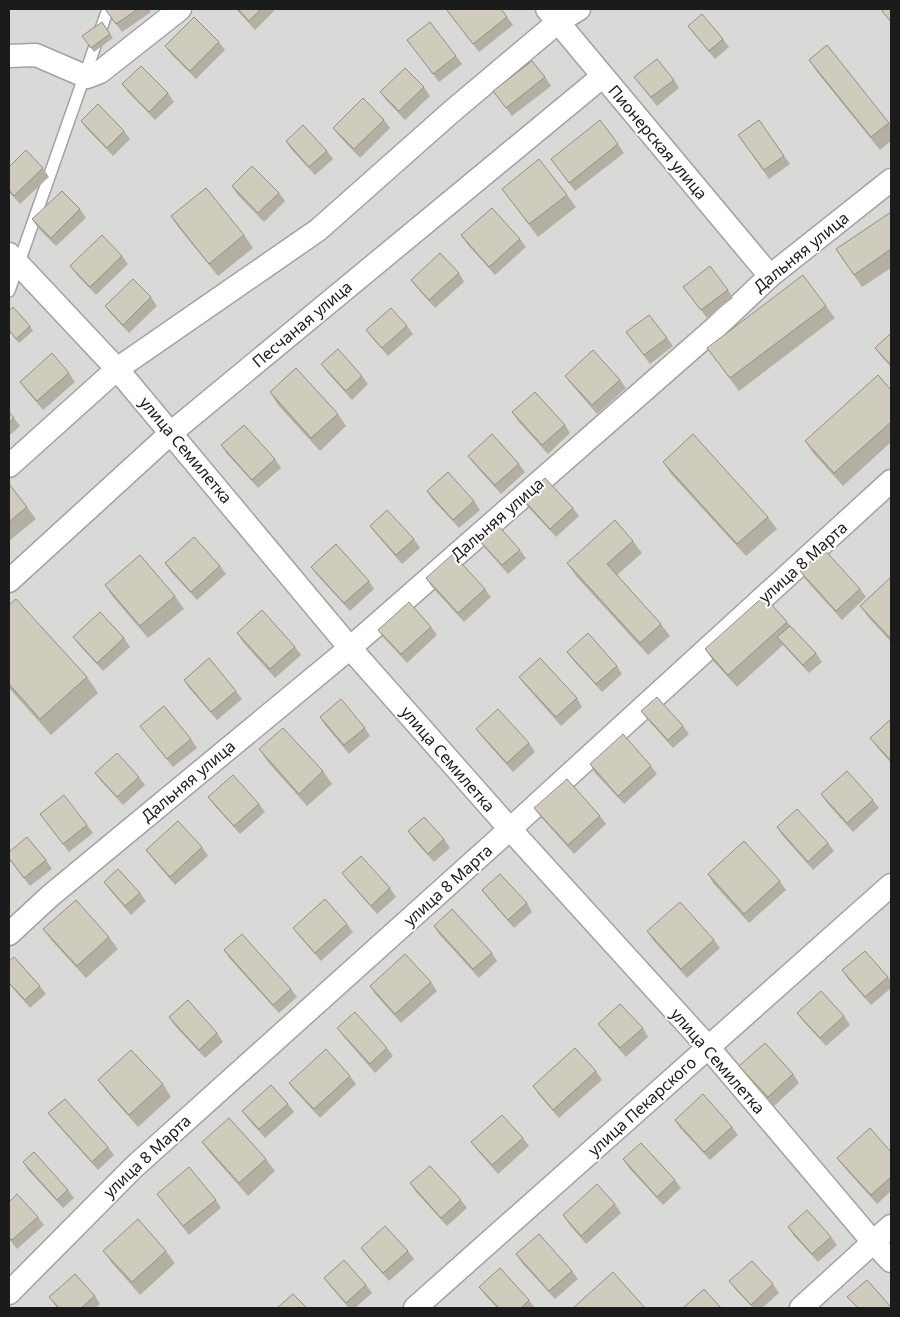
<svg xmlns="http://www.w3.org/2000/svg" width="900" height="1317" font-family="'Noto Sans',sans-serif">
<rect width="100%" height="100%" fill="#eeeee0"/>
<!-- residential -->
<path fill="#d9d9d8" d="M9 9H891V1308H9Z"/>
<g fill="none" stroke-linecap="round" stroke-linejoin="round">
<defs>
<path id="service" d="M9 291 108 9"/>
<path id="minor" d="M547 9 770 276
M9 56 36 55 87 77 100 72 180 9
M9 254 117 369 350 648 510 829 708 1047 873 1242 891 1261
M9 466 117 369 318 230 450 113 558 22 579 9
M9 581 172 432 603 76
M9 934 50 896 350 648 715 328 770 276 891 180
M9 1293 134 1167 510 829 891 481
M415 1308 891 885
M801 1308 891 1226"/>
</defs>
<!-- service casing -->
<use href="#service" stroke="#a2a2a2" stroke-width="14"/>
<!-- minor casing -->
<use href="#minor" stroke="#a2a2a2" stroke-width="25"/>
<!-- service -->
<use href="#service" stroke="#fff" stroke-width="11"/>
<!-- minor -->
<use href="#minor" stroke="#fff" stroke-width="22"/>
</g>
<!-- wall -->
<path fill="#b3afa3" d="M105 9H149L151 12 122 32Z
M236 9H276L255 30Z
M446 9 507 17 513 25 479 52Z
M102 22 113 38 94 52 82 36Z
M688 26 723 39 729 47 715 59 694 34Z
M407 40 456 56 462 64 439 82Z
M219 42 225 50 196 79 171 54 165 46Z
M827 45 891 126V141L880 150 817 72 809 60Z
M545 77 551 86 512 116 493 91Z
M634 77 674 80 679 88 657 106Z
M122 84 168 93 174 102 155 120 128 92Z
M424 87 430 96 405 120 386 100 380 92Z
M384 120 390 128 360 158 339 136 333 128Z
M759 120 790 164 769 179 738 135Z
M81 121 124 131 130 139 113 156 87 129Z
M286 141 327 151 333 159 315 175 291 149Z
M618 144 624 153 575 191 551 159Z
M9 167 43 168 49 177 20 204 9 192Z
M232 186 279 193 285 201 264 222 237 194Z
M502 189 567 195 576 207 538 237Z
M80 209 86 218 56 246 38 228 32 219Z
M891 212V268L862 287 836 249Z
M171 216 244 235 253 248 218 276 179 228Z
M461 235 520 239 526 247 495 275 467 244Z
M122 256 128 264 96 295 76 274 70 266Z
M459 273 464 282 435 308 417 288 411 280Z
M683 287 728 290 733 298 707 318Z
M151 297 157 306 129 333 111 314 105 306Z
M826 306 835 318 739 391 707 348Z
M9 311 30 326 33 331 19 343 9 331Z
M407 326 413 334 388 356 372 338 366 330Z
M626 332 667 338 673 346 650 364Z
M891 334V367L881 356 875 348Z
M321 364 362 376 368 384 352 400 327 372Z
M69 373 75 382 43 410 26 390 20 382Z
M565 376 620 380 626 388 597 414 571 384Z
M891 390V442L843 486 814 454 805 441Z
M270 392 338 414 346 426 320 451 278 405Z
M9 412 20 426 9 436Z
M512 412 565 425 570 433 548 454 518 421Z
M221 445 275 459 281 468 258 488 227 454Z
M468 456 519 464 525 472 501 494 474 464Z
M663 462 768 517 777 529 746 556 671 474Z
M9 484 27 507 36 519 9 541Z
M427 491 474 501 480 510 459 528 432 499Z
M522 498 573 508 579 516 556 537 528 507Z
M370 526 414 539 420 548 402 564 376 534Z
M478 539 520 550 526 558 508 574 484 547Z
M633 541 642 553 617 575 661 624 670 636 648 655 576 576 567 563Z
M165 563 220 566 226 574 197 600 171 572Z
M311 567 369 581 374 589 350 611 317 575Z
M800 571 860 589 866 597 842 620 806 580Z
M891 577V642L869 618 860 606Z
M426 578 485 589 491 597 464 622 432 587Z
M105 585 175 596 184 609 148 638 113 597Z
M9 605 87 677 98 693 51 735 9 688Z
M787 622 816 653 822 662 809 673 783 645 737 687 714 662 705 649Z
M431 627 437 635 407 663 384 638 378 630Z
M237 633 295 647 301 655 275 678 243 642Z
M73 637 124 638 130 647 103 671 79 645Z
M567 652 617 666 622 674 602 692 573 660Z
M519 677 577 698 582 707 561 726 525 685Z
M184 680 236 691 242 699 217 720 189 688Z
M641 711 683 726 689 734 673 748 647 719Z
M320 717 365 728 370 736 349 754 325 725Z
M891 719V763L876 746 870 738Z
M140 726 191 739 197 748 173 767Z
M476 729 529 743 535 752 513 772 482 737Z
M259 749 323 771 332 784 307 806 268 762Z
M590 764 651 766 657 774 624 804 595 773Z
M95 773 139 777 145 785 123 805 101 781Z
M821 794 873 800 879 808 853 832 827 803Z
M208 797 259 804 265 812 240 834 214 805Z
M534 808 600 816 606 824 574 854 540 816Z
M40 814 87 825 93 833 69 852Z
M777 827 828 843 834 851 813 870 782 835Z
M408 831 444 839 450 848 434 862 414 840Z
M202 847 208 856 175 885 152 858 146 850Z
M9 852 46 860 52 869 30 886 9 859Z
M342 873 390 888 396 897 377 914 348 881Z
M708 874 780 881 786 890 749 923 713 883Z
M104 882 140 893 146 901 131 915 110 890Z
M482 890 527 903 532 912 514 928 488 898Z
M347 924 353 932 321 961 299 936 293 928Z
M434 926 492 953 497 961 479 978 439 934Z
M43 929 109 937 118 949 86 978 52 941Z
M647 931 714 940 720 948 687 978 653 940Z
M224 950 291 989 297 997 279 1013 230 959Z
M9 961 40 986 46 994 30 1008 9 984Z
M842 970 888 977 891 982V988L871 1005 848 979Z
M431 982 437 991 401 1023 375 994 370 986Z
M797 1013 844 1016 850 1025 826 1046 803 1021Z
M169 1017 217 1033 223 1042 205 1058 175 1026Z
M598 1024 643 1028 648 1037 626 1057 604 1032Z
M337 1028 387 1048 393 1056 375 1073 343 1036Z
M739 1066 793 1074 799 1083 774 1106 745 1074Z
M596 1071 602 1080 559 1118 539 1095 533 1086Z
M350 1076 356 1084 320 1118 295 1091 289 1083Z
M98 1080 163 1084 171 1097 138 1127 107 1092Z
M288 1104 294 1112 265 1138 248 1119 242 1111Z
M48 1113 108 1147 114 1155 98 1170 54 1121Z
M675 1120 732 1127 738 1135 710 1160 680 1128Z
M523 1138 529 1146 498 1174 477 1150 471 1142Z
M202 1142 266 1159 275 1171 248 1196 211 1154Z
M891 1152V1191L877 1204 843 1166 837 1158Z
M623 1159 675 1180 681 1188 663 1205 629 1168Z
M23 1162 68 1190 74 1198 63 1208 28 1170Z
M410 1183 461 1200 467 1208 447 1226 416 1192Z
M157 1194 216 1200 221 1208 189 1235Z
M9 1202 38 1217 44 1225 17 1249 9 1239Z
M615 1204 621 1213 586 1244 569 1224 563 1215Z
M788 1227 831 1237 837 1245 818 1262 794 1236Z
M361 1248 408 1251 414 1259 389 1281 367 1256Z
M103 1251H166L175 1263 140 1295 112 1263Z
M516 1254 572 1271 578 1279 555 1299 522 1263Z
M324 1278 366 1285 372 1293 355 1308H349L330 1286Z
M729 1281 773 1284 779 1293 762 1308H753L735 1289Z
M479 1287 529 1300 535 1308H497L485 1295Z
M95 1296 100 1304 96 1308H57L49 1297Z"/>
<!-- building -->
<path fill="#d0ccbd" stroke="#928f84" d="M105 9H138L116 24Z
M238 9H261L249 21Z
M446 9H501L507 17 473 44Z
M884 9H891V22L882 11Z
M702 14 723 39 709 51 688 26Z
M194 17 219 42 190 71 165 46Z
M102 22 110 34 91 48 82 36Z
M430 22 456 56 433 74 407 40Z
M827 45 889 123 871 137 809 60Z
M657 59 674 80 651 97 634 77Z
M532 61 545 77 506 108 493 91Z
M141 66 168 93 149 112 122 84Z
M405 68 424 87 399 111 380 92Z
M363 98 384 120 354 149 333 128Z
M98 104 124 131 107 148 81 121Z
M600 120 618 144 569 183 551 159Z
M759 120 784 156 764 170 738 135Z
M303 125 327 151 309 167 286 141Z
M26 150 43 168 14 196 9 190V167Z
M539 159 567 195 529 224 502 189Z
M252 166 279 193 258 213 232 186Z
M206 188 244 235 209 264 171 216Z
M62 191 80 209 51 238 32 219Z
M492 208 520 239 489 267 461 235Z
M891 212V249L854 275 836 249Z
M102 235 122 256 90 287 70 266Z
M440 253 459 273 429 300 411 280Z
M710 266 728 290 701 310 683 287Z
M803 275 826 306 730 378 707 348Z
M133 279 151 297 123 325 105 306Z
M13 307 30 326 16 339 9 330V311Z
M391 308 407 326 382 348 366 330Z
M649 315 667 338 644 355 626 332Z
M891 333V365L875 348Z
M338 349 362 376 346 391 321 364Z
M593 350 620 380 592 405 565 376Z
M52 353 69 373 37 401 20 382Z
M296 368 338 414 311 438 270 392Z
M878 375 891 390V422L834 473 805 441Z
M535 392 565 425 542 445 512 412Z
M9 412 14 418 9 423Z
M244 425 275 459 252 480 221 445Z
M492 434 519 464 495 485 468 456Z
M693 434 768 517 737 544 663 462Z
M448 472 474 501 453 520 427 491Z
M545 478 573 508 550 529 522 498Z
M9 484 27 507 9 522Z
M387 510 414 539 396 555 370 526Z
M615 520 633 541 607 564 661 624 640 643 567 563Z
M496 523 520 550 502 565 478 539Z
M194 537 220 566 191 592 165 563Z
M336 544 369 581 344 603 311 567Z
M824 549 860 589 836 611 800 571Z
M453 554 485 589 458 613 426 578Z
M140 555 175 596 140 626 105 585Z
M891 577V639L860 606Z
M764 596 787 622 728 675 705 649Z
M16 599 87 677 40 719 9 684V605Z
M409 602 431 627 401 654 378 630Z
M262 610 295 647 270 669 237 633Z
M100 612 124 638 97 663 73 637Z
M790 626 816 653 803 665 777 637Z
M588 633 617 666 596 684 567 652Z
M209 658 236 691 211 712 184 680Z
M540 658 577 698 556 717 519 677Z
M657 697 683 726 668 740 641 711Z
M341 699 365 728 344 745 320 717Z
M164 706 191 739 167 759 140 726Z
M498 709 529 743 507 763 476 729Z
M891 719V761L870 738Z
M283 728 323 771 299 794 259 749Z
M623 734 651 766 618 796 590 764Z
M117 753 139 777 117 797 95 773Z
M847 771 873 800 847 823 821 794Z
M233 775 259 804 234 826 208 797Z
M567 779 600 816 568 845 534 808Z
M64 795 87 825 63 844 40 814Z
M797 809 828 843 808 862 777 827Z
M424 817 444 839 428 854 408 831Z
M178 821 202 847 170 877 146 850Z
M27 837 46 860 24 878 9 858V852Z
M744 841 780 881 744 914 708 874Z
M361 856 390 888 371 906 342 873Z
M118 869 140 893 125 906 104 882Z
M500 874 527 903 508 920 482 890Z
M325 899 347 924 315 953 293 928Z
M76 900 109 937 77 966 43 929Z
M680 902 714 940 681 969 647 931Z
M452 909 492 953 473 969 434 926Z
M242 934 291 989 273 1005 224 950Z
M865 951 888 977 865 997 842 970Z
M405 954 431 982 395 1014 370 986Z
M14 957 40 986 25 1000 9 983V961Z
M821 991 844 1016 820 1038 797 1013Z
M188 1000 217 1033 199 1050 169 1017Z
M620 1004 643 1028 620 1048 598 1024Z
M355 1012 387 1048 370 1064 337 1028Z
M765 1043 793 1074 768 1097 739 1066Z
M575 1048 596 1071 553 1110 533 1086Z
M326 1049 350 1076 314 1109 289 1083Z
M131 1050 163 1084 129 1115 98 1080Z
M271 1085 288 1104 259 1129 242 1111Z
M703 1094 732 1127 704 1152 675 1120Z
M65 1099 108 1147 92 1162 48 1113Z
M502 1115 523 1138 492 1165 471 1142Z
M229 1118 266 1159 239 1183 202 1142Z
M870 1128 891 1152V1177L871 1195 837 1158Z
M641 1143 675 1180 657 1197 623 1159Z
M34 1152 68 1190 57 1200 23 1162Z
M430 1166 461 1200 441 1218 410 1183Z
M189 1167 216 1200 183 1226 157 1194Z
M597 1184 615 1204 581 1236 563 1215Z
M17 1194 38 1217 12 1240 9 1237V1202Z
M807 1210 831 1237 812 1254 788 1227Z
M138 1219 166 1251 132 1282 103 1251Z
M385 1226 408 1251 383 1273 361 1248Z
M539 1234 572 1271 549 1291 516 1254Z
M344 1260 366 1285 346 1303 324 1278Z
M752 1261 773 1284 751 1305 729 1281Z
M500 1268 529 1300 521 1308H499L479 1287Z
M613 1272 645 1308H573Z
M75 1274 95 1296 81 1308H59L49 1297Z
M867 1280 891 1307 890 1308H858L847 1297Z
M704 1289 721 1308H683Z
M293 1294 307 1308H277Z"/>
<g text-anchor="middle" dominant-baseline="central" stroke-width="4" stroke-linejoin="round" paint-order="stroke">
<!-- street labels -->
<g font-size="16" fill="#1b1b1b" stroke="#fff">
<text transform="translate(658 142) rotate(50)">Пионерская улица</text>
<text transform="translate(801 252) rotate(-39)">Дальняя улица</text>
<text transform="translate(302 324) rotate(-40)">Песчаная улица</text>
<text transform="translate(186 450) rotate(50)">улица Семилетка</text>
<text transform="translate(497 519) rotate(-41)">Дальняя улица</text>
<text transform="translate(803 562) rotate(-42)">улица 8 Марта</text>
<text transform="translate(448 759) rotate(49)">улица Семилетка</text>
<text transform="translate(188 781) rotate(-40)">Дальняя улица</text>
<text transform="translate(448 885) rotate(-42)">улица 8 Марта</text>
<text transform="translate(718 1061) rotate(49)">улица Семилетка</text>
<text transform="translate(642 1106) rotate(-42)">улица Пекарского</text>
<text transform="translate(147 1156) rotate(-43)">улица 8 Марта</text>
</g>
</g>
<!-- border -->
<rect width="900" height="1317" fill="none" stroke="#1b1b1b" stroke-width="20"/>
</svg>
